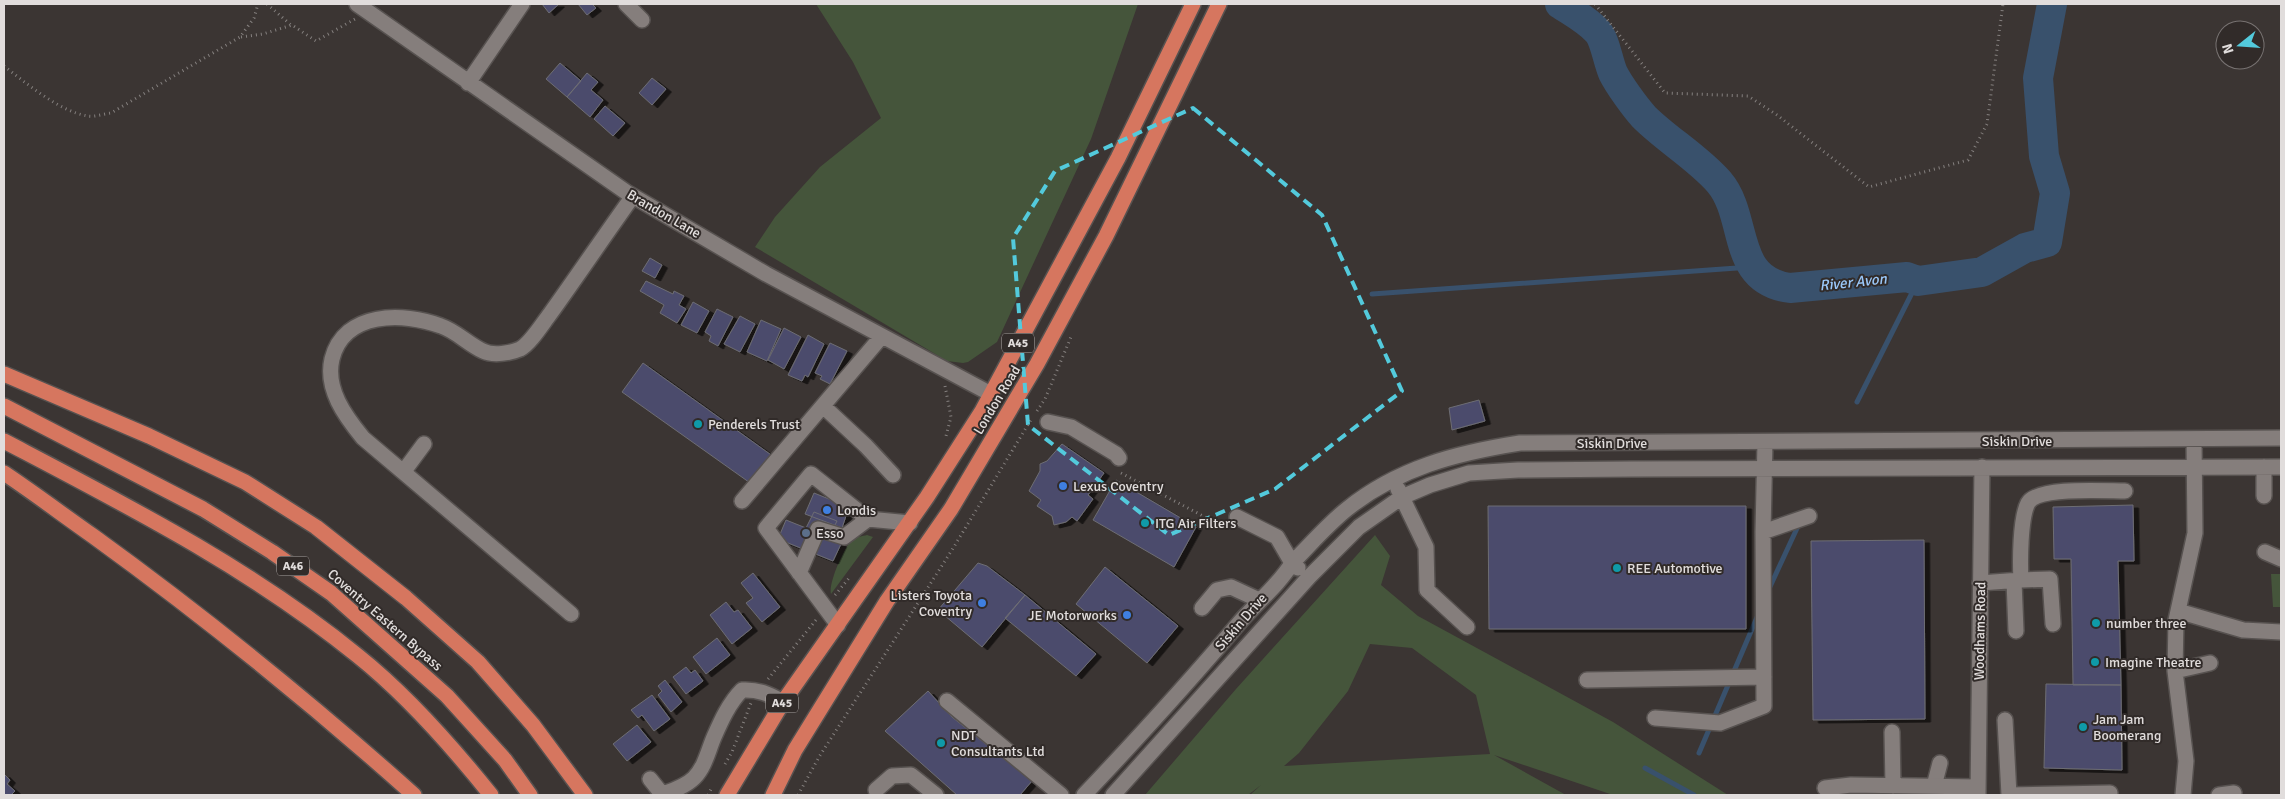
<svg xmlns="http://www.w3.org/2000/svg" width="2285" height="799" font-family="Signika,sans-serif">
<defs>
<filter id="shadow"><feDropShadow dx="5.5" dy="3" stdDeviation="0" flood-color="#0009"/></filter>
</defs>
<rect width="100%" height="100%" fill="#3b3533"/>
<!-- green -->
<path fill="#45553b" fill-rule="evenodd" d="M816 4H1138L1091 139 997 342 968 362 963 363 947 361 755 247 775 217 820 167 881 118 853 62Z
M867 535 873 537 831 594C828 584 844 547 852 540 856 537 863 536 867 535Z
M1375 535 1390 556 1381 585 1418 616 1613 722 1728 795H1613L1494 755 1566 795H1250L1261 785 1248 795H1145L1236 689ZM1370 644 1412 648 1476 695 1490 754 1284 766 1299 753 1348 691Z
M2271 574H2281V607H2273Z"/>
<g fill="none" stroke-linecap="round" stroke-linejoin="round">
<!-- stream -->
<path stroke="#39516c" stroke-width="5" d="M1372 294 1751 267
M1857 402 1918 281
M1768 591 1799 524
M1699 753 1758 615
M1645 768 1694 795"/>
<!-- river -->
<path stroke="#39516c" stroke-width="30" d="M1560 4C1572 12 1587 20 1597 31 1605 39 1608 62 1613 73 1619 85 1635 107 1644 117 1667 140 1697 157 1719 182 1749 217 1730 280 1790 288L1907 277 1918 281 1982 272 2025 248 2047 242 2055 193 2044 156 2038 78 2052 4"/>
</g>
<!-- building -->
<path fill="#4c4b6c" stroke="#6d6d73" filter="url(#shadow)" d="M542 4H559L549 13Z
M578 4H592L596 8 587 15Z
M560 63 581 81 567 97 546 79Z
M587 73 598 82 591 90 603 100 590 117 567 97Z
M652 78 666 89 652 105 639 93Z
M605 106 625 123 613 136 594 119Z
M650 258 662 265 655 278 642 271Z
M646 281 673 294 674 291 684 296 679 305 686 309 677 323 660 313 664 305 640 291Z
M693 302 709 311 697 333 681 325Z
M717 309 733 317 718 346 709 341 711 336 705 332Z
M740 316 755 324 740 352 724 344Z
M761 320 781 329 767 361 747 352Z
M784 328 801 337 784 369 768 360Z
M808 335 824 344 808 377 805 375 802 381 788 375Z
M830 343 847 351 830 384 820 379 822 376 815 373Z
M643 363 774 457 753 485 622 392Z
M1479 400 1485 421 1452 430 1449 408Z
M1062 444 1104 473 1088 495 1093 499 1077 521 1072 517 1066 522 1054 525 1052 516 1037 506 1041 500 1029 491 1040 471V464L1047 461Z
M1116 480 1196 527 1174 567 1093 520Z
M814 493 849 507 842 528 805 514Z
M2133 505 2134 561H2118L2121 685H2073L2071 559H2054L2053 507Z
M1488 506H1746V629H1489Z
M814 512 837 521 828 539 841 544 833 561 778 539 786 520 806 528Z
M1924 540 1925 719 1813 720 1811 541Z
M978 563 987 566 1025 595 982 647 938 610Z
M1105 567 1178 626 1147 663 1076 604Z
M753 573 780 607 762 622 746 603 753 598 741 583Z
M1025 595 1096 654 1076 676 1005 618Z
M726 602 734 612 738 610 752 628 732 644 710 615Z
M717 638 730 655 706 674 693 657Z
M686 667 691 673 695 670 703 681 686 694 673 677Z
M665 680 682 702 671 712 658 695 662 691 658 686Z
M2046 684 2121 685 2122 770 2044 768Z
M928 691 952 717 1032 781 1020 795H957L885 731Z
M652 695 670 719 654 731 642 715 638 718 631 710Z
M637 725 651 742 627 761 613 744Z
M4 774 10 780 7 784 15 791 11 795H4Z"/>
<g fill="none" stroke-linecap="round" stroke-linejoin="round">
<defs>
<path id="minor" d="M357 4 626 192 766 274 991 394
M626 4 642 20
M468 83 522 4
M823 406 866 446 893 475
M1048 422 1071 427 1116 454 1119 458
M2264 467V496
M404 471 424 444
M1398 489 1426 547 1427 590 1467 627
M742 501 882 336
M1237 517 1277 537 1292 563 1298 568
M1763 532 1809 516
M2265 552 2281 559
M799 573 818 529 844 537 868 519
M2021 580 2050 579 2053 624
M2014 581 2016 631
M1980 583 2021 580C2020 563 2020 518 2028 503 2038 486 2106 491 2125 491
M1202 608 1217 590 1231 587 1259 600
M2178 611 2243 630 2281 632
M571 614 363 438C345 416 325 389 332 359 344 311 403 312 441 326 456 331 468 344 483 351 493 356 511 353 520 349 530 344 543 323 550 314 578 275 605 235 633 196
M838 625 766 528 811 474 868 519 910 523
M2175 671 2210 663
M1587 680 1764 677
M947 701 1061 795
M1655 718 1720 723 1764 706 1763 532 1765 442
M2005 720 2009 795 2110 793
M1892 732 1893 786
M650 779 662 794
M1934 786 1940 763
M1825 788 1851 785 1978 787
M876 790 892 776 911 775 936 795
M660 795C671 791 685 787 694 778 705 767 708 751 714 737 721 721 729 703 742 690 758 689 769 694 783 702
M1084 795C1137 739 1189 682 1239 623 1256 603 1279 585 1292 563 1310 545 1327 525 1347 509 1398 468 1456 453 1520 443L2281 438
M1113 795 1309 577 1359 527 1402 497 1430 485 1469 473 1518 470 1632 469 2281 467
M1978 795 1982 467
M2183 795 2186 761 2175 671 2176 620 2195 533 2194 440
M2219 795 2234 793"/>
<path id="highway" d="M4 374 149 436 245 482 316 527 406 598 478 662 533 725 585 795
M4 406 203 509 272 552 331 593 447 696 505 760 530 795
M4 441C126 505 250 568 358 656 408 696 451 745 491 795
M4 473C34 493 63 515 93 536 205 617 311 703 414 795
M727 795 783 702 927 497 982 411 1118 158 1193 4
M773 795 795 750 887 601 951 509 1037 364 1106 236 1219 4"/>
</defs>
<!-- minor casing -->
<use href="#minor" stroke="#575250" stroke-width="18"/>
<!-- highway casing -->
<use href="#highway" stroke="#575250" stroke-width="18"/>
<!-- path -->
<path stroke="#85807f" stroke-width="3" stroke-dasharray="1 4" stroke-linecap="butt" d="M267 4 291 25
M1595 4 1665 93 1748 96 1777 115 1869 187 1968 160 1987 124 2003 4
M241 37 263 34 292 25 316 41 355 19
M4 66C26 83 60 112 88 116 95 117 103 114 111 113L240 37 254 18 258 4
M945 386 951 417 946 436
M1037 411 1045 399 1071 337
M1121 473 1226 528
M835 595 850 577
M768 679 816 620
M725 764 732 752 751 703
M708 795 712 787
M798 795 819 757 952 550 1032 418"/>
<!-- minor -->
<use href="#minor" stroke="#857e7c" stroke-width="15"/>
<!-- highway -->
<use href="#highway" stroke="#d6765f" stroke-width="15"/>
</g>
<!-- marked area -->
<path fill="none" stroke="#53cadc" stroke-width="4" stroke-dasharray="10 6" stroke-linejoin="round" d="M1193 108 1322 215 1402 391 1275 489 1169 535 1028 425 1013 238 1055 171Z"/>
<!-- markers -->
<g fill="#0f9aa8" stroke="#312b29" stroke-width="2">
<circle cx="698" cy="424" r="5"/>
<circle cx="1145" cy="523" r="5"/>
<circle cx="1617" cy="568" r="5"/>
<circle cx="2096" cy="623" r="5"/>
<circle cx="2095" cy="662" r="5"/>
<circle cx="2083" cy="727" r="5"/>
<circle cx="941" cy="743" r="5"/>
</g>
<g fill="#3f7fe0" stroke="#312b29" stroke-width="2">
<circle cx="1063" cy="486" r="5"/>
<circle cx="827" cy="510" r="5"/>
<circle cx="982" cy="603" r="5"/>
<circle cx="1127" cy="615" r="5"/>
</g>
<circle fill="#5c6f8a" stroke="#312b29" stroke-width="2" cx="806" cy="533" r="5"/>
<g text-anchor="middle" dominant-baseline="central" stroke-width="4" stroke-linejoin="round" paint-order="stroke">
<!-- shield labels -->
<g fill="#312b29" stroke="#aca8a6" stroke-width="1">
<rect x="1002" y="333.5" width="32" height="19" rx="4"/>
<rect x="277" y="556.5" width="32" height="19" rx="4"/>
<rect x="766" y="693.5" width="32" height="19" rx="4"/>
</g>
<g font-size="12" font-weight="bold" fill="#e1dddc">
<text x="1018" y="343">A45</text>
<text x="293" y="566">A46</text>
<text x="782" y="703">A45</text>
</g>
<!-- street labels -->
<g font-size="14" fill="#e1dddc" stroke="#312b29">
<text transform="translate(664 214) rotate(30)">Brandon Lane</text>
<text transform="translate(997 400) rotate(-59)">London Road</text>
<text x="2017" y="441">Siskin Drive</text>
<text x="1612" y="443">Siskin Drive</text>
<text transform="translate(385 620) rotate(41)">Coventry Eastern Bypass</text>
<text transform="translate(1241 622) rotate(-49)">Siskin Drive</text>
<text transform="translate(1980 631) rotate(-89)">Woodhams Road</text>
</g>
<!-- poi labels -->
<g font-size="14" fill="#e1dddc" stroke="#312b29" text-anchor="start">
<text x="708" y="424">Penderels Trust</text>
<text x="1073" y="486">Lexus Coventry</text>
<text x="837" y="510">Londis</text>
<text x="1155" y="523">ITG Air Filters</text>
<text x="816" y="533">Esso</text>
<text x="1627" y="568">REE Automotive</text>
<text x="972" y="595" text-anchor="end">Listers Toyota<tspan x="972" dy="16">Coventry</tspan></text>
<text x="1117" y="615" text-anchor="end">JE Motorworks</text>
<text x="2106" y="623">number three</text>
<text x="2105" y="662">Imagine Theatre</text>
<text x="2093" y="719">Jam Jam<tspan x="2093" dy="16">Boomerang</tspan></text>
<text x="951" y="735">NDT<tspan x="951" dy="16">Consultants Ltd</tspan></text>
</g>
<!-- water labels -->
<g font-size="15" font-style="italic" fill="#9bc8f9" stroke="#312b29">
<text transform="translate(1853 282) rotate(-6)">River Avon</text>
</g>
</g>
<!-- border -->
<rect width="2285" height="799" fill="none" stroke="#e1dddc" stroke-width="10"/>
<!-- north arrow -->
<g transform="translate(2240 45) rotate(253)"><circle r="24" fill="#312b29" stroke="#777271"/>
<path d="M0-4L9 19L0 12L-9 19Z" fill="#53cadc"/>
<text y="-8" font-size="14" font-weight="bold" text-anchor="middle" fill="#e1dddc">N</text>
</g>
</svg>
